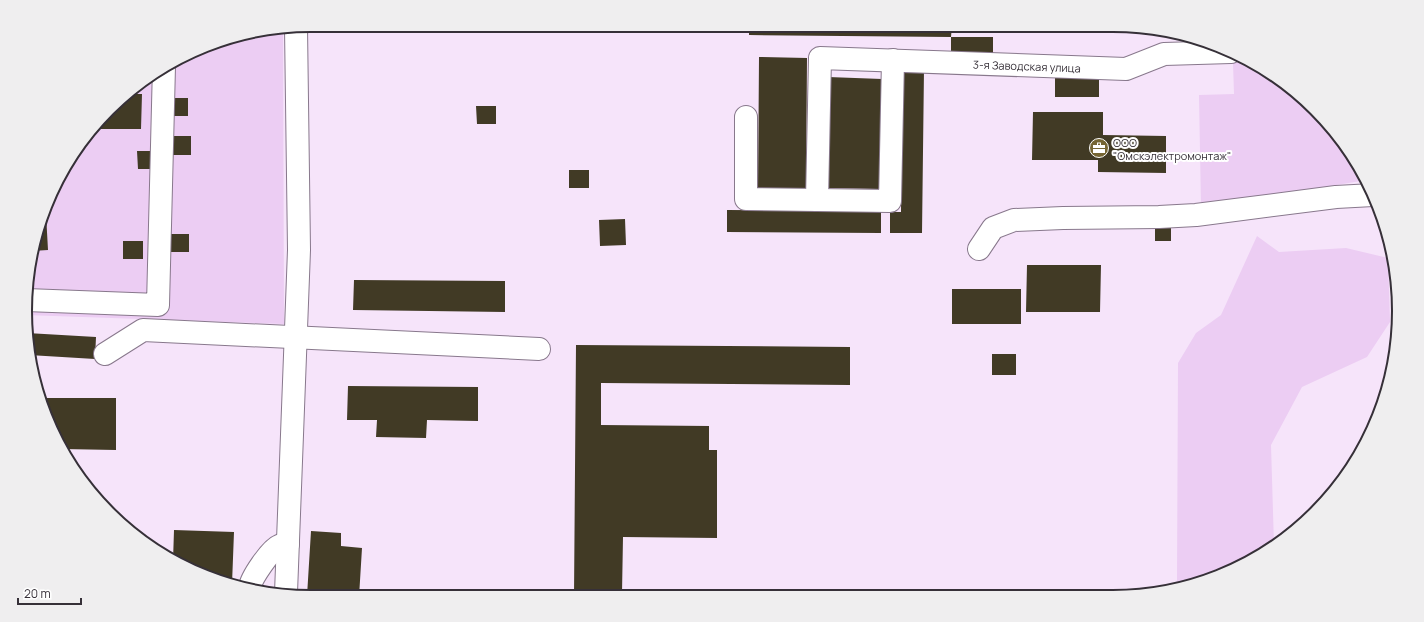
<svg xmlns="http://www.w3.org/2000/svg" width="1424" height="622" font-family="Manrope,sans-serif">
<rect width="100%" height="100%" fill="#f6e4fa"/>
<!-- green -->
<path fill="#eccdf3" d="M283 30 284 324 25 315 30 255 63 168 123 96 168 63 219 40Z
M1252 62 1302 96 1340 137 1367 180 1201 207 1199 95 1234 94 1233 63Z
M1257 236 1279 252 1346 248 1388 258 1390 322 1367 357 1302 387 1271 445 1274 545 1239 568 1152 594 1177 581 1178 363 1196 333 1221 315Z"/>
<!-- building -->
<path fill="#413a25" d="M749 25H952L951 37 749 35Z
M951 37H993V56L951 55Z
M759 57 807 58 806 191 758 190Z
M902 69H924L922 233H890V212H901Z
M1055 75H1099V97H1055Z
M828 77 882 79 879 189 826 188Z
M126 94H142L141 129H96Z
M169 98H188V116H169Z
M476 106H496V124H477Z
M1033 112H1103V135L1166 136V173L1098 172V160H1032Z
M171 136H191V155H171Z
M137 151H157V169H138Z
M569 170H589V188H569Z
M727 210 881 211V233L727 232Z
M46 214 48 250 32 251 38 236Z
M625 219 626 245 600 246 599 220Z
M1155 225H1171V241H1155Z
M170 234H189V252H170Z
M123 241H143V259H123Z
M1027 265H1101L1100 312H1026Z
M354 280 505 281V312L353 310Z
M952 289H1021V324H952Z
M27 333 96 337 95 359 29 355Z
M576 345 850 347V385L601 383V425L709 426V450H717V538L623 537 622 593 708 594V596H574Z
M992 354H1016V375H992Z
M348 386 478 387V421L427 420 426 438 376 437 377 420H347Z
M42 398H116V450L62 449Z
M174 530 234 532 232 584 219 582 173 561Z
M311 531 341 533V546L362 548 359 597 307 596Z"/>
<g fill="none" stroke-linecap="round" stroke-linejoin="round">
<defs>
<g id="minor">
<path d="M746 117V199L890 201 893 60"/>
<path id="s1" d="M817 200 820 58 1126 69 1164 54 1231 52"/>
<path d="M979 249 993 228 1014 220 1063 218 1159 217 1196 215 1336 197 1373 195"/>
<path d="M26 300 158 305 164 66"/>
<path d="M105 354 143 330 539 349"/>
<path d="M250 587C251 578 271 549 279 546 281 545 285 544 288 544"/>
<path d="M286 593 299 250 296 27"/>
</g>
</defs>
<!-- minor casing -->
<use href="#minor" stroke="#88788c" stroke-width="24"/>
<!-- minor -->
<use href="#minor" stroke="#fff" stroke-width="22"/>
</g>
<!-- icons -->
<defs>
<symbol id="office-disc" viewBox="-11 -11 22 22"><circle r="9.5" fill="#756533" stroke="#fff"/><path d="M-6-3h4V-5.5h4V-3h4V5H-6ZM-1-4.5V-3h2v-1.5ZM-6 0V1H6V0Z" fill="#fff"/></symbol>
</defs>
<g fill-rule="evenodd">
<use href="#office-disc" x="1088" y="137" width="22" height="22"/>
</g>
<g text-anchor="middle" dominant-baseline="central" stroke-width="4" stroke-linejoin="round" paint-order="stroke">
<!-- street labels -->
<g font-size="11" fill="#363038" stroke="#fff">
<text stroke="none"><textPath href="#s1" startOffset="349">3-я Заводская улица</textPath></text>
</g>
<!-- poi labels -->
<g font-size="11" fill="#363038" stroke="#fff" text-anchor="start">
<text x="1113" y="142">ООО<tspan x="1113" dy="13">"Омскэлектромонтаж"</tspan></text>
</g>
</g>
<!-- crop -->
<path d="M0 0H1424V622H0ZM311 32H1113A279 279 0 0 1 1392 311V311A279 279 0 0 1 1113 590H311A279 279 0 0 1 32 311V311A279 279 0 0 1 311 32Z" fill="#efeeef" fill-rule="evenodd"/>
<path fill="none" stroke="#363038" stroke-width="2" d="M311 32H1113A279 279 0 0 1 1392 311V311A279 279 0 0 1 1113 590H311A279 279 0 0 1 32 311V311A279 279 0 0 1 311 32Z"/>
<!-- scale -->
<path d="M18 598v6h63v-6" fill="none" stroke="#363038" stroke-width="2"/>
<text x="24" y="598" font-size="12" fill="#363038" stroke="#ffffff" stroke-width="3" paint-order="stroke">20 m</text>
</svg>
